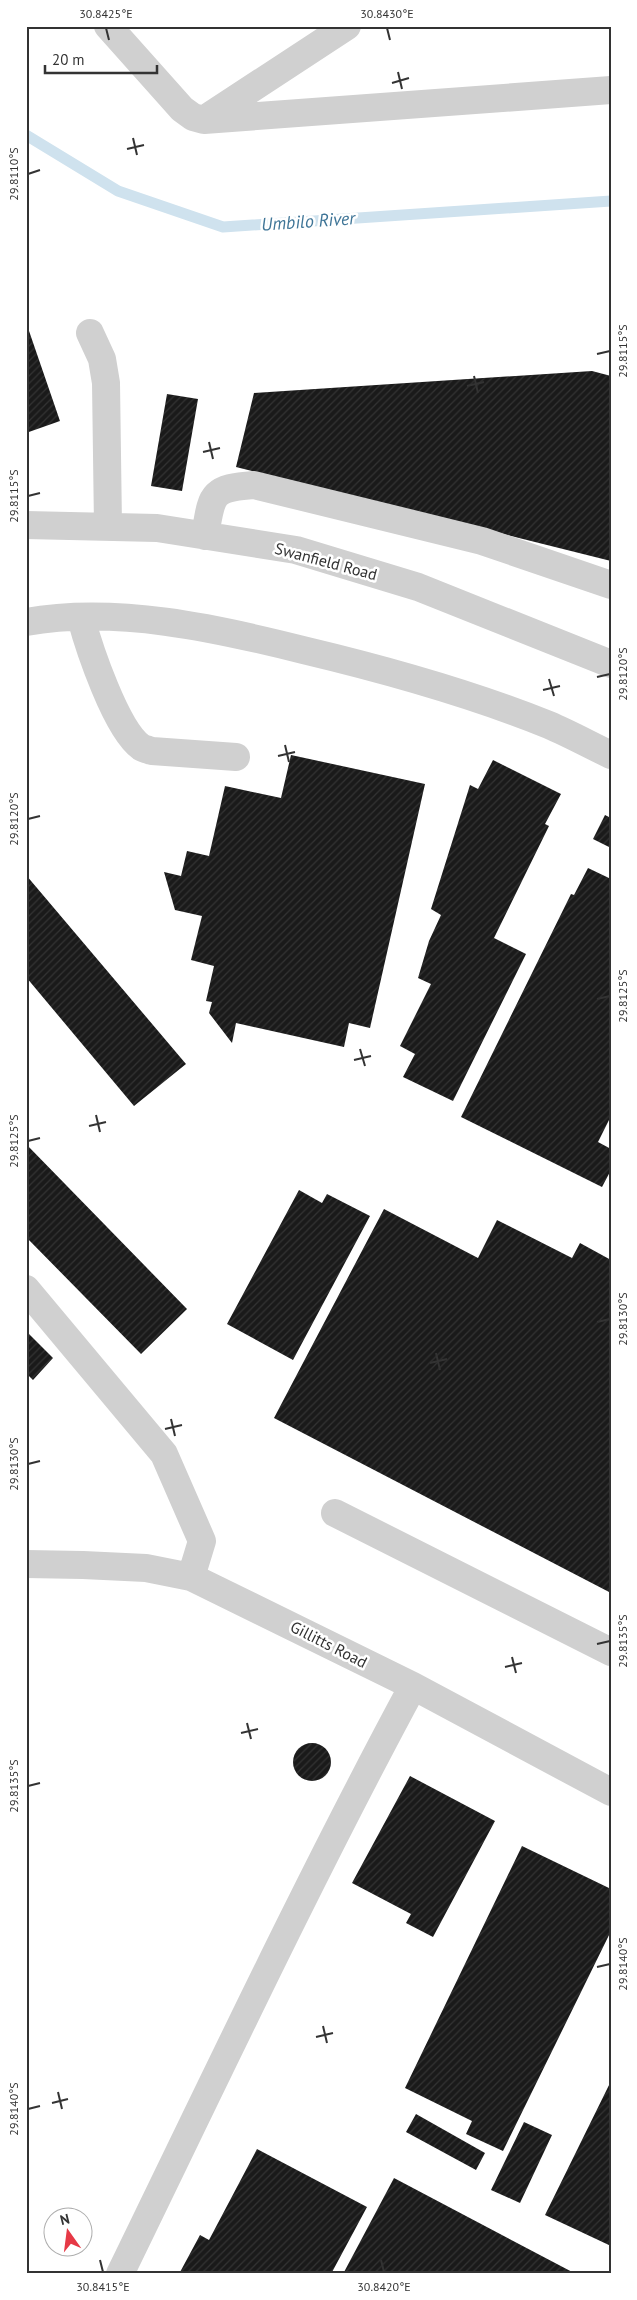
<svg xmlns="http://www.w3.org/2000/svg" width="637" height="2300" font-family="'PT Sans',sans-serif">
<defs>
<pattern id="building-hatch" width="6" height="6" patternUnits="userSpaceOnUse" patternTransform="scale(1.25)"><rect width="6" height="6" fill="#1a1a1a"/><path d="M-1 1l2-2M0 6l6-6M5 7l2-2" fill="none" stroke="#333"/></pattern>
</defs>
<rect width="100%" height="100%" fill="#fff"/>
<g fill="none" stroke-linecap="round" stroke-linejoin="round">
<!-- stream -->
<path stroke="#cfe2ee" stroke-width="11" d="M26 135 118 191 223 227 611 201"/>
</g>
<!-- building -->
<path fill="url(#building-hatch)" d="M26 328H28L60 421 26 433Z
M592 371 611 376V561L236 467 254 393Z
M167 394 198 399 182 491 151 486Z
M291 755 425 784 370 1028 349 1023 344 1047 236 1023 232 1043 209 1013 212 1002 206 1001 214 966 191 960 202 916 175 910 164 872 181 876 187 851 209 856 225 786 281 798Z
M493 760 561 794 545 824 549 826 494 938 526 954 453 1101 403 1077 415 1054 400 1046 431 984 418 978 429 941 441 915 431 909 470 785 478 789Z
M605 815 611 818V848L593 839Z
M588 868 611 879V1116L598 1142 611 1149V1170L602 1187 461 1117 571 894 574 895Z
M26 875 186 1064 134 1106 26 977Z
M26 1144 187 1309 141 1354 26 1237Z
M299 1190 322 1203 327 1194 370 1216 293 1360 227 1324Z
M384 1209 478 1258 497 1220 572 1258 580 1243 611 1260V1593L274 1418Z
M26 1331 53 1358 33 1380 26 1373Z
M293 1762a19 19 0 1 1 38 0a19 19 0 1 1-38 0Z
M410 1776 495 1821 433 1937 406 1923 411 1914 352 1883Z
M522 1846 611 1889V1931L503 2151 466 2134 472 2121 405 2088Z
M611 2081V2246L545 2215Z
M416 2114 485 2153 476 2170 406 2132Z
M524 2122 552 2135 520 2203 491 2190Z
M257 2149 367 2207 331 2274H179L200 2235 209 2240Z
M394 2178 576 2274H343Z"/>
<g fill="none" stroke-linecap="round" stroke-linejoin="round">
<!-- minor -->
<path stroke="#d0d0d0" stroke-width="28" d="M108 26 182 109 193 117 204 120 611 90
M205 119 347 26
M90 333 102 359 106 383 108 526
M26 525 157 528 296 550 418 587 611 664
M205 536C212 496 209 488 254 485L482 541 611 585
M81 618C89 648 116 729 141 747 144 749 149 750 152 751L236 757
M26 622C116 606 216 628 303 650 387 670 470 693 549 725 570 734 590 745 611 755
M26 1289 164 1454 202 1541 191 1577
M335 1513 611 1652
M26 1564 83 1565 146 1568 191 1577 413 1686 611 1792
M120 2274C216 2077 309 1879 413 1686"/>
</g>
<!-- ticks -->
<path fill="none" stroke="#333" stroke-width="2" d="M106 28 109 40M387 28 390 40M398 72 402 89M392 83 409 78M133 138 137 155M127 149 144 145M28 174 40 170M597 354 610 351M474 376 478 393M467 386 484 382M209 442 213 459M203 452 220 448M28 496 40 493M597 677 610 674M549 679 554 696M543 690 560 686M285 745 289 762M278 756 295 752M28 819 40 816M597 999 610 996M360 1049 365 1066M354 1060 371 1056M96 1115 100 1132M89 1126 106 1122M28 1141 40 1138M597 1322 610 1319M436 1353 440 1370M430 1363 447 1359M171 1419 175 1436M165 1429 182 1425M28 1464 40 1461M597 1644 610 1641M512 1657 516 1673M505 1667 522 1663M247 1723 251 1739M241 1733 258 1729M28 1786 40 1783M597 1967 610 1964M323 2026 327 2043M316 2037 333 2033M58 2092 62 2109M52 2103 68 2099M28 2109 40 2106M100 2260 103 2272M381 2260 384 2272"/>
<g text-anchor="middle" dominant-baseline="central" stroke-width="5" stroke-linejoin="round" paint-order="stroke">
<!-- street labels -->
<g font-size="16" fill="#333" stroke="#fff">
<text transform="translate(326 561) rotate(15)">Swanfield Road</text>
<text transform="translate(329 1644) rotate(27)">Gillitts Road</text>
</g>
<!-- water labels -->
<g font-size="18" font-style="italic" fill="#3f7597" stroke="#fff">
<text transform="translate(308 221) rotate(-4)">Umbilo River</text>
</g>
</g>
<!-- border -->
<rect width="637" height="2300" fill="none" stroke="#ffffff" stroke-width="55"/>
<!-- north arrow -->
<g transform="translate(68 2232) rotate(346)"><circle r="24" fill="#ffffff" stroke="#adadad"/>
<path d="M0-4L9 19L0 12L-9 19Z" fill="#e63946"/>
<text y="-8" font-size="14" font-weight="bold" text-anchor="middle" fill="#333333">N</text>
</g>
<!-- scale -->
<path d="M45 65v8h112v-8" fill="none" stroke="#333333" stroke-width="2.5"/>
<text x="52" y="65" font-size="15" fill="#333333" stroke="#ffffff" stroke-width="4" paint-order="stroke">20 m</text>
<rect x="28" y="28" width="582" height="2244" fill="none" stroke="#333" stroke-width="2"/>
<g font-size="12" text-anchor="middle" fill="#333">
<text x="106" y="18">30.8425°E</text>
<text x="387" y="18">30.8430°E</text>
<text transform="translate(14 174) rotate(-90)" y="4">29.8110°S</text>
<text transform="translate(623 351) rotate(-90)" y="4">29.8115°S</text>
<text transform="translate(14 496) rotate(-90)" y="4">29.8115°S</text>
<text transform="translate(623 674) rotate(-90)" y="4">29.8120°S</text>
<text transform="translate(14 819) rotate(-90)" y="4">29.8120°S</text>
<text transform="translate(623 996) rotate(-90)" y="4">29.8125°S</text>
<text transform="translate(14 1141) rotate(-90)" y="4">29.8125°S</text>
<text transform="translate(623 1319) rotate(-90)" y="4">29.8130°S</text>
<text transform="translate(14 1464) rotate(-90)" y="4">29.8130°S</text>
<text transform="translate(623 1641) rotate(-90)" y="4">29.8135°S</text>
<text transform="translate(14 1786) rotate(-90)" y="4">29.8135°S</text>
<text transform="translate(623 1964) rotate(-90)" y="4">29.8140°S</text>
<text transform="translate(14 2109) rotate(-90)" y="4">29.8140°S</text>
<text x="103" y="2291">30.8415°E</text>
<text x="384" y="2291">30.8420°E</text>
</g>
</svg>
